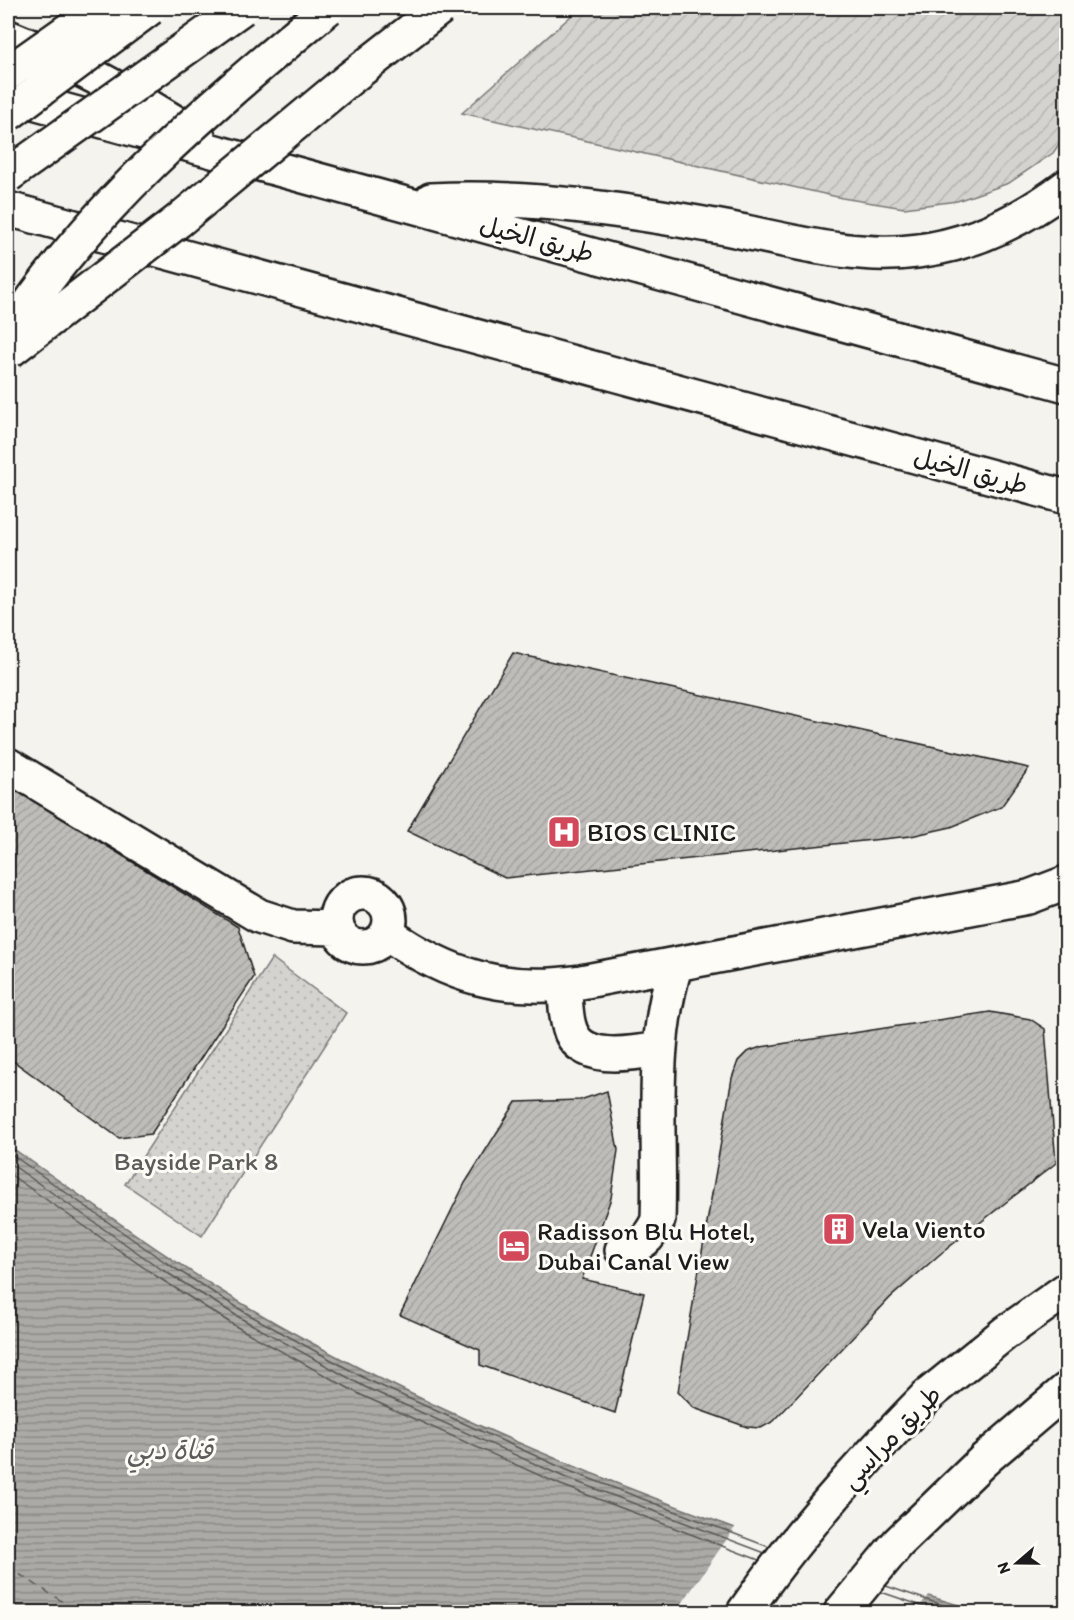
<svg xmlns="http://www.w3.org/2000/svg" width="1074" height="1620" font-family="Itim,'Playpen Sans Arabic',sans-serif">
<defs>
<pattern id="grass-dots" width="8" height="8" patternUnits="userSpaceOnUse" patternTransform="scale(1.5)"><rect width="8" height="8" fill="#d4d3cf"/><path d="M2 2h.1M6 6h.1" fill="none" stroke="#b5b5b1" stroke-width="1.8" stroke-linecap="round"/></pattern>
<pattern id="garden-furrows" width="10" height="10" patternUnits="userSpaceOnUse" patternTransform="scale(1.5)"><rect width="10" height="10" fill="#d4d3cf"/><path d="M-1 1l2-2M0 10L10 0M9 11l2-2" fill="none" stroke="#b5b5b1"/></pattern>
<pattern id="water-rules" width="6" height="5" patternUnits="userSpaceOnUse" patternTransform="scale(1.5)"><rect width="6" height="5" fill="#abaaa6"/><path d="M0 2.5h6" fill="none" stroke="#8a8a86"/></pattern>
<pattern id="building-hatch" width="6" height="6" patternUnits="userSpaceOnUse" patternTransform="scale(1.5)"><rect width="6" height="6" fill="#bebdba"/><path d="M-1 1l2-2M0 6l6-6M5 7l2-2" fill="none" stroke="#a3a29f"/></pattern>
</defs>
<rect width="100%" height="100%" fill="#f4f3ee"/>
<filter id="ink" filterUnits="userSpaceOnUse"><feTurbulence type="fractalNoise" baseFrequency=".0167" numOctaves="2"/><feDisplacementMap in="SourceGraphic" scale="12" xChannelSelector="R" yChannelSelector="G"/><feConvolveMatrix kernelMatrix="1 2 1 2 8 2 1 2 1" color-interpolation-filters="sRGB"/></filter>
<g filter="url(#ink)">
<!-- grass -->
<path fill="url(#grass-dots)" stroke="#787876" stroke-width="1.5" d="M272 958 346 1013 202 1236 125 1184Z"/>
<!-- garden -->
<path fill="url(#garden-furrows)" stroke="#787876" stroke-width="1.5" d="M580 8H1066V134L1053 153 1009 183 957 201 904 208 842 198 462 113Z"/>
<!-- water -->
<path fill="url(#water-rules)" stroke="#72716f" stroke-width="1.5" d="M8 1145C87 1200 165 1258 248 1307 419 1408 611 1486 798 1550 860 1571 922 1597 985 1612H8Z"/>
<!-- pier -->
<path fill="#f4f3ee" d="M736 1526 932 1592 914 1612H676Z"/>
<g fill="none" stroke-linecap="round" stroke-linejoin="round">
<!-- shore -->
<path stroke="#555553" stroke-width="1.5" d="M8 1152 165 1262 246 1313 368 1380 567 1470 769 1547
M8 1162 161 1269 242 1319 365 1387 564 1477 765 1553
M8 1173 156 1276 237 1327 361 1395 561 1485 759 1560
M886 1586 963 1612
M881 1592 940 1612"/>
<!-- ferry -->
<path stroke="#5c5c5a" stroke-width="1.5" stroke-dasharray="8 6" stroke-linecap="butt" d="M8 1567 79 1612"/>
</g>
<!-- building -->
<path fill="url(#building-hatch)" stroke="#1c1c1c" stroke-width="1.5" d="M513 653 1029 768 1001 807 951 827 911 836 505 878 407 831Z
M8 785 238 927 254 977 151 1134 119 1138 8 1057Z
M990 1012 1030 1019 1045 1029 1056 1163 939 1255 890 1298 774 1421 761 1428 747 1427 694 1408 678 1392 680 1379 732 1078 738 1061 747 1052 761 1047Z
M607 1091 618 1150 611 1198 582 1279 644 1293 615 1413 480 1365V1350L400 1315 465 1183 516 1102 580 1100Z"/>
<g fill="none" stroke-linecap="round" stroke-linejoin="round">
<defs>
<path id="minor" d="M8 765 259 916 293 927 337 928
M336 920a27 27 0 1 1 54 0a27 27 0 1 1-54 0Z
M387 933C449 977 505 993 581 982L1029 897 1066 883
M564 984C566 997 565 1013 569 1026 578 1064 630 1054 658 1049
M622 1250C641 1246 650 1238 658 1220 661 1133 649 1047 676 964
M927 1396 1005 1333 1066 1290
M985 1459 1066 1390"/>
<path id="major" d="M744 1612C797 1534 860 1464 927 1396
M841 1612 898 1543 985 1459"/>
<path id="highway" d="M8 37C74 63 138 98 198 137
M8 95 1066 385
M431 200C528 195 625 210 720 227 785 239 852 260 918 251 973 244 1022 220 1066 187
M8 209 1066 497"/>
</defs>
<!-- minor casing -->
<use href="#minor" stroke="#1c1c1c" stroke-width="38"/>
<!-- major casing -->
<use href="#major" stroke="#1c1c1c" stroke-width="38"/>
<!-- highway casing -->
<use href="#highway" stroke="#1c1c1c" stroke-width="38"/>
<!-- minor -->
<use href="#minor" stroke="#fdfcf7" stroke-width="33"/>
<!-- major -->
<use href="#major" stroke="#fdfcf7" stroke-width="33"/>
<!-- highway -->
<use href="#highway" stroke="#fdfcf7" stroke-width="33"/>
<defs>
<path id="major-bridge" d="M8 114 150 8"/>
<path id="highway-bridge" d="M8 73 100 8
M8 175 242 8
M8 336C89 207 212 105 328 8
M8 352 178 221 349 79 440 8"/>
</defs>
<!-- major-bridge casing -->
<use href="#major-bridge" stroke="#1c1c1c" stroke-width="38" stroke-linecap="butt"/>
<!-- highway-bridge casing -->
<use href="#highway-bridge" stroke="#1c1c1c" stroke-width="38" stroke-linecap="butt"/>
<!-- major-bridge -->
<use href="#major-bridge" stroke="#fdfcf7" stroke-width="33"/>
<!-- highway-bridge -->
<use href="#highway-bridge" stroke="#fdfcf7" stroke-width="33"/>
</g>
</g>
<!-- icons -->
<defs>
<symbol id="hospital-square" viewBox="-11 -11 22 22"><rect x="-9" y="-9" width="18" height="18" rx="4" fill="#d1495b" stroke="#fdfcf7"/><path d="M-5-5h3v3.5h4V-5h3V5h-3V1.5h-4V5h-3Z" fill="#fff"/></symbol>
<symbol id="building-square" viewBox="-11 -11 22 22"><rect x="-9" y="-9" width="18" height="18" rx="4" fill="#d1495b" stroke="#fdfcf7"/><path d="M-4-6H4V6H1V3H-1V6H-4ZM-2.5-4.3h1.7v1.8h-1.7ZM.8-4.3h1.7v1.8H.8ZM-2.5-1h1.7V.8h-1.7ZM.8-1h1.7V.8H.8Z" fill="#fff"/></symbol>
<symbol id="hotel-square" viewBox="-11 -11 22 22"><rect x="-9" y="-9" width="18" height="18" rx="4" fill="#d1495b" stroke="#fdfcf7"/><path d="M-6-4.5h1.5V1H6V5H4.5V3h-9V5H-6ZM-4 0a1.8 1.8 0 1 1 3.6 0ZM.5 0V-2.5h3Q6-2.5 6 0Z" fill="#fff"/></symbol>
</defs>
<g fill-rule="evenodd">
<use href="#hospital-square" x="545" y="813" width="38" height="38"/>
<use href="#building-square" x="820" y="1210" width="38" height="38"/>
<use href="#hotel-square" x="495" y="1227" width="38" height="38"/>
</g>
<g text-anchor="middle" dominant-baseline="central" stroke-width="6" stroke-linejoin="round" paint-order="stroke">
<!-- street labels -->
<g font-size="26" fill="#1c1c1c" stroke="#fdfcf7">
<text transform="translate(537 239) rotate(15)">طريق الخيل</text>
<text transform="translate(971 471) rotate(15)">طريق الخيل</text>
<text transform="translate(891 1437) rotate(-46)">طريق مراسي</text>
</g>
<!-- poi labels -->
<g font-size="26" fill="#1c1c1c" stroke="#fdfcf7" text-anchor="start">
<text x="587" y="832">BIOS CLINIC</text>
<text x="862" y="1229">Vela Viento</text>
<text x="537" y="1231">Radisson Blu Hotel,<tspan x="537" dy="30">Dubai Canal View</tspan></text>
</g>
<!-- park labels -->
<g font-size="26" fill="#5c5c5b" stroke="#fdfcf7">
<text x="196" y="1161">Bayside Park 8</text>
</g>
<!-- water labels -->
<g font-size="27" font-style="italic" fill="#5c5c5a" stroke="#fdfcf7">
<text x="170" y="1449">قناة دبي</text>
</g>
</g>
<!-- margin -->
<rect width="1074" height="1620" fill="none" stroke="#fdfcf7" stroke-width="30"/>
<rect x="15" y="15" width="1044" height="1590" fill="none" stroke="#1c1c1c" stroke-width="2" filter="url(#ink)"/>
<!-- north arrow -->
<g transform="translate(1017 1563) rotate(250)" stroke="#fdfcf7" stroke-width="4.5" paint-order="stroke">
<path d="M0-4.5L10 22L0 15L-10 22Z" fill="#1c1c1c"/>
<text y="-9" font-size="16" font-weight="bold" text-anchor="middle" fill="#1c1c1c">N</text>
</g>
</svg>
